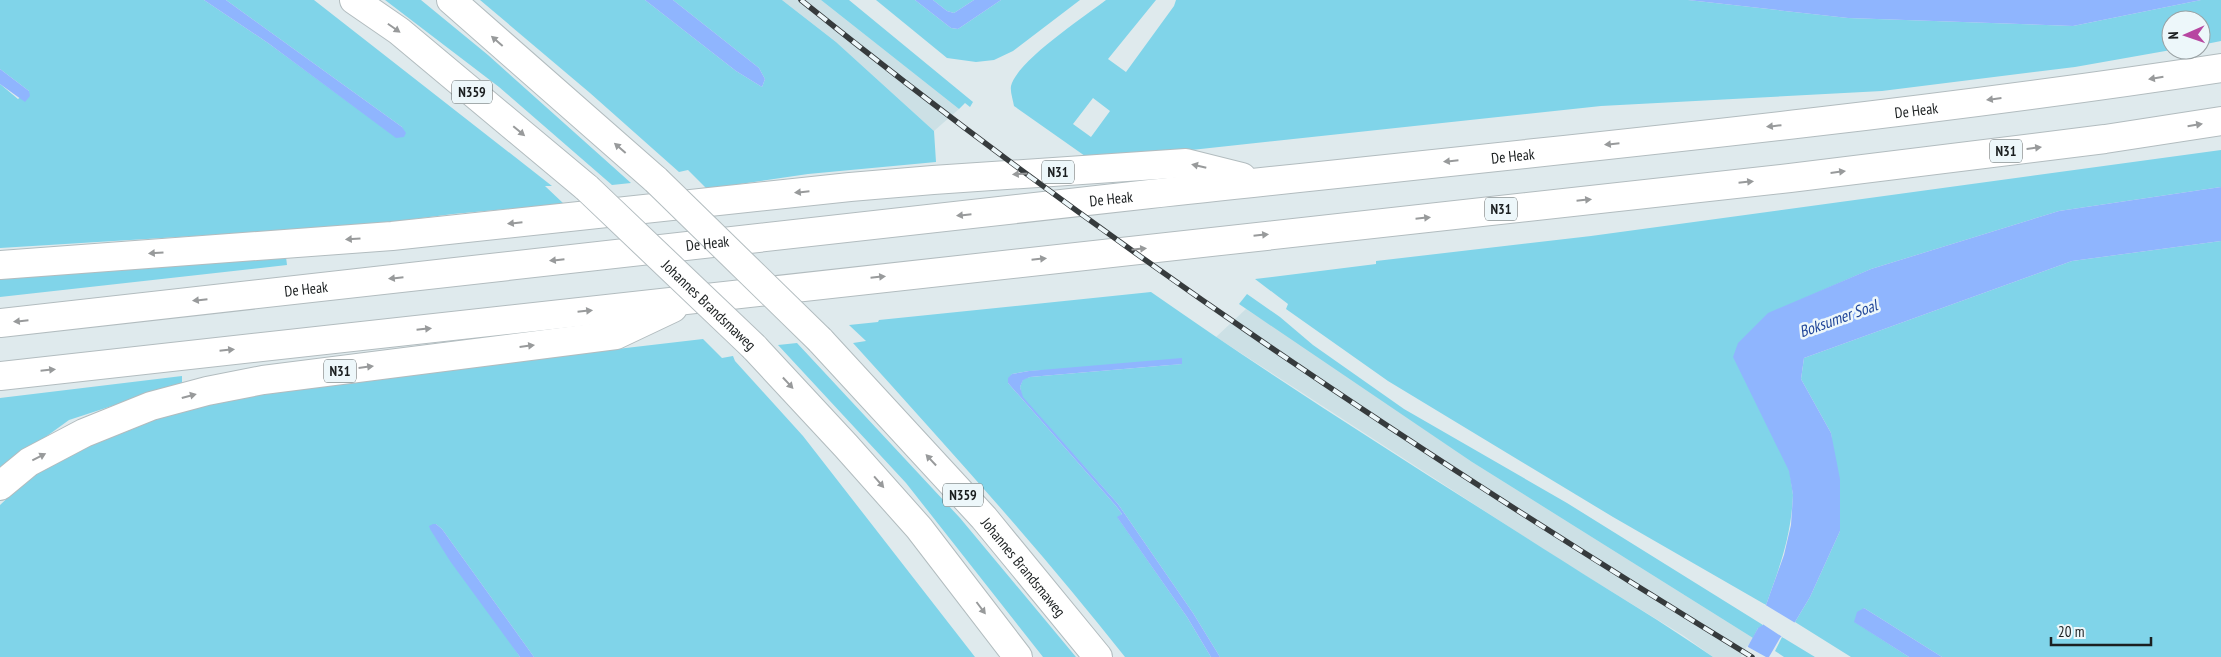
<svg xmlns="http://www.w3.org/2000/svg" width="2221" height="657" font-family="'PT Sans Narrow',sans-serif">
<rect width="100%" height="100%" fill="#dfeaed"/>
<!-- built -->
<path fill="#cce0e5" d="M782 0H821L959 109 934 131 836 42Z
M1246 309 1310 350 1472 462 1753 638 1741 657H1713L1684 636 1565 563 1216 337Z"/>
<!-- green -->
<path fill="#80d4e9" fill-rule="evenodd" d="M0 0H204L268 43 396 137H404L402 127 226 0H314L552 186H545L564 204 453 214 360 226 0 248V84L18 99 29 91 0 69Z
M385 0H421L488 55 631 183 612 185 499 87Z
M480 0H645L736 71 762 87 765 79 759 68 673 0H782L836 42 934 131 936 162 808 174 707 189 688 170 679 172 590 93Z
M821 0H849L973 102 970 107 965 103 959 109Z
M876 0H915L951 28 958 29 1001 0H1080L1013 51 994 60 976 62 947 58Z
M933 0H974L954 13 947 11Z
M1106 0H1156L1108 59 1126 72 1174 6 1176 0H1688L1848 18 2073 26 2201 0H2221V41L2201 45V20H2171V50L2075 67 1882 91 1601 106 1173 152 1085 156 1014 106C1013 100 1010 92 1011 86 1017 61 1084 17 1106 0ZM1093 98 1110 111 1091 137 1073 124Z
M2221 150V187L2059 211 1871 269 1768 314 1793 495C1791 537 1780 566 1766 605L1613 517 1388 381 1286 309 1288 304 1255 279 1376 264V261L1591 236Z
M2221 241V657H1942L1864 608 1855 622 1909 657H1851L1795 622 1810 597 1840 531 1831 433 1801 379 1804 358 2072 261Z
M286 257 287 265 0 297V276Z
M1151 292C1285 386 1425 473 1563 561 1613 593 1664 623 1713 657H1220L1193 613 1118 504 1022 397 1020 387 1023 379 1030 377 1182 364 1029 371 1012 374 1008 383 1116 506 1122 514 1118 518 1187 617 1211 657H1125C1039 548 946 446 853 343L866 341 849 325 878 322 879 320Z
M1247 294 1280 317 1313 345 1404 409 1567 503 1763 625 1762 628H1758L1753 638 1472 462 1239 304Z
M703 339 722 358 733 356 735 361 803 436 975 657H534L442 529 436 524H433L520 657H0V505L33 474 110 434 180 409 265 390Z
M797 343 960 518 1076 657H1043L906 483 778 345Z
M182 376V383L69 420 0 470V398Z
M1782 637 1815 657H1784L1775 651Z"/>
<!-- water -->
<path fill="#8fb5fe" d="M204 0H226L402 127 406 133 404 137 396 138 268 43Z
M645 0H673L759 68 765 79 762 87 736 71Z
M915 0H933L947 11 954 13 974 0H1001L958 29 951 28Z
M1688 0H2201L2073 26 1848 18Z
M0 69 29 91 30 96 25 102 0 84Z
M2221 187V241L2072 261 1804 358 1801 379 1831 433 1840 479V531L1810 597 1795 622 1780 638 1769 657H1742L1758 628 1763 625 1766 605 1784 555 1791 525 1793 495 1789 471 1733 357 1738 343 1768 313 1871 269 2059 211Z
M1182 358V364L1030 377 1023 380 1020 387 1023 397 1118 504 1193 613 1220 657H1211L1187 617 1117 517 1122 514 1116 506 1008 383V378L1012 374 1029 371Z
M433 524H436L442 529 534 657H520L450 561 430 529 429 526Z
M1864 608 1942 657H1909L1854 622 1857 612Z"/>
<!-- pier -->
<path fill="#dfeaed" d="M1764 604 1797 624 1784 638 1761 623Z
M1747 646 1748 647 1766 657H1741Z"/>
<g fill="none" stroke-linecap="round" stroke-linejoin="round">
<defs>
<g id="highway">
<path d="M354 0 399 31 587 188"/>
<path d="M451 0 656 180"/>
<path d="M0 265 392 236 850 187 933 180 1186 163 1242 177"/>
<path id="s1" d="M0 323C383 280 766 235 1150 194 1507 155 1866 122 2221 68"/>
<path id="s2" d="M820 340 984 518 1098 657"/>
<path d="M754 347 846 446 919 528 1018 657"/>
<path d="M0 376 1790 178 2105 139 2221 121"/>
<path d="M0 486 29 462 84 433 151 406 207 391 263 380 616 335 673 308"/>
</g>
</defs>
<!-- highway casing -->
<use href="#highway" stroke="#b2bcbf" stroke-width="30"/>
<!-- highway -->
<use href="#highway" stroke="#fff" stroke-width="28"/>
<defs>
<path id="rail" d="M801 0C1101 242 1423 456 1752 657"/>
</defs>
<!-- rail casing -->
<use href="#rail" stroke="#363b3d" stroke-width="5.5"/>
<!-- rail -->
<use href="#rail" stroke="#edf7fa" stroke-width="4" stroke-dasharray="11" stroke-linecap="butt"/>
<defs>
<g id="highway-bridge">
<path d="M656 180 820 340"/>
<path id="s3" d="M587 188 754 347"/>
</g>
</defs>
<!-- highway-bridge casing -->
<use href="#highway-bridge" stroke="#b2bcbf" stroke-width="30" stroke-linecap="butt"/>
<!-- highway-bridge -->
<use href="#highway-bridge" stroke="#fff" stroke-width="28"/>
</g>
<!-- one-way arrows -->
<defs><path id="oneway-solid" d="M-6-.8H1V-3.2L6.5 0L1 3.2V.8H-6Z" transform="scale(1.25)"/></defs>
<g fill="#989a9b">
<use href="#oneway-solid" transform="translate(394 28) rotate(35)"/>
<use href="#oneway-solid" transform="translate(497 41) rotate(-139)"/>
<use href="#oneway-solid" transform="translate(2156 78) rotate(171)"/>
<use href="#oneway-solid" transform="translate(1994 99) rotate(173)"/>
<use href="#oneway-solid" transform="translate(2195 125) rotate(-9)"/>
<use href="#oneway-solid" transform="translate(1774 126) rotate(174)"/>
<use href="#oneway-solid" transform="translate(519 131) rotate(40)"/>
<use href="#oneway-solid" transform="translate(1612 144) rotate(174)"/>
<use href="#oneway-solid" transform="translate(620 148) rotate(-139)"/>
<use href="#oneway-solid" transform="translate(2034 148) rotate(-7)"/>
<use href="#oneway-solid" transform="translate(1451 161) rotate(174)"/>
<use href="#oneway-solid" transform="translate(1199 166) rotate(-167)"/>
<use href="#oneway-solid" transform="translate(1838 172) rotate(-7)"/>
<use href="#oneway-solid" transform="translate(1020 174) rotate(176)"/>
<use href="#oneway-solid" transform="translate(1746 182) rotate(-6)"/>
<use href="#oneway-solid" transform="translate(802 192) rotate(174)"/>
<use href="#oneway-solid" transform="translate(1584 200) rotate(-6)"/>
<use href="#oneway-solid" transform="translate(964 215) rotate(174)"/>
<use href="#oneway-solid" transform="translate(1423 218) rotate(-6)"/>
<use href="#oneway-solid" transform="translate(515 223) rotate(174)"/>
<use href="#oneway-solid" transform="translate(1261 235) rotate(-6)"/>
<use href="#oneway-solid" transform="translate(353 239) rotate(176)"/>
<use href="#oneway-solid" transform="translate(1139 249) rotate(-6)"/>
<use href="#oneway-solid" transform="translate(156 253) rotate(176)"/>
<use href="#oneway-solid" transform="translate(1039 259) rotate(-6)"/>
<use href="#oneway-solid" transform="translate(557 260) rotate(174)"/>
<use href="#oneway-solid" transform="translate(878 277) rotate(-6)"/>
<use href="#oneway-solid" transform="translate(396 278) rotate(174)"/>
<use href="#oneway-solid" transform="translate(200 300) rotate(174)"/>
<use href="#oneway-solid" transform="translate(585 311) rotate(-6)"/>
<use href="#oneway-solid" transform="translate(21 321) rotate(174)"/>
<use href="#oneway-solid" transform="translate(424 329) rotate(-6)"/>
<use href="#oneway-solid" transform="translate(527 346) rotate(-7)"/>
<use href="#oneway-solid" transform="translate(227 350) rotate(-6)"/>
<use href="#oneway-solid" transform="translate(366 367) rotate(-7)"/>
<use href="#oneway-solid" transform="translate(48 370) rotate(-6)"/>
<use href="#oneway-solid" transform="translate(788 383) rotate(47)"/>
<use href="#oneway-solid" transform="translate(189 396) rotate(-15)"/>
<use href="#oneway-solid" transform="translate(39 457) rotate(-27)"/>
<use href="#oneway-solid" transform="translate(931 460) rotate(-133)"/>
<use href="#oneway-solid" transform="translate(879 482) rotate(49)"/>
<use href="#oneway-solid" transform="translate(981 608) rotate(53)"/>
</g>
<g text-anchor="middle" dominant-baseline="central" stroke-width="5" stroke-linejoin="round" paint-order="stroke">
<!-- shield labels -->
<g fill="#edf7fa" stroke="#5a6061" stroke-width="1">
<rect x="452" y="80.5" width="40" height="23" rx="4"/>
<rect x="1990" y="139.5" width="32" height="23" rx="4"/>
<rect x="1042" y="160.5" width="32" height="23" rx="4"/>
<rect x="1485" y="197.5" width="32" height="23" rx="4"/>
<rect x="324" y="359.5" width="32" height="23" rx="4"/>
<rect x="943" y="483.5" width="40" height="23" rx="4"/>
</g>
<g font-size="14" font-weight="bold" fill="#1b1f20">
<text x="472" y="92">N359</text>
<text x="2006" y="151">N31</text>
<text x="1058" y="172">N31</text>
<text x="1501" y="209">N31</text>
<text x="340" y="371">N31</text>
<text x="963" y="495">N359</text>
</g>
<!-- street labels -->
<g font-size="15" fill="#1b1f20" stroke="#edf7fa">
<text stroke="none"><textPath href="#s1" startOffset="1928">De Heak</textPath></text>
<text stroke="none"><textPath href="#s1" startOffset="1522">De Heak</textPath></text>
<text stroke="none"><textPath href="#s1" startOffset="1118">De Heak</textPath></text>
<text stroke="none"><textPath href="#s1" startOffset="712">De Heak</textPath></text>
<text stroke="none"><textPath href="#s1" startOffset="308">De Heak</textPath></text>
<text stroke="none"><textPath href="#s3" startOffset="169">Johannes Brandsmaweg</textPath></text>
<text stroke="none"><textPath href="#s2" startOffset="305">Johannes Brandsmaweg</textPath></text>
</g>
<!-- water labels -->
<g font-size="16" font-style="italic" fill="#204699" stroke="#edf7fa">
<text transform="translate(1838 318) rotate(-20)">Boksumer Soal</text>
</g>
</g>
<!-- north arrow -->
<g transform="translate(2186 35) rotate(268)"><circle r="24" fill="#edf7fa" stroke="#99a1a3"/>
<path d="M0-4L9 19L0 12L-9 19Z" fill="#b746a1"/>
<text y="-8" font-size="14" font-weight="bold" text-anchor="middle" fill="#1b1f20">N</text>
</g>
<!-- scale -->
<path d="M2051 637v8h100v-8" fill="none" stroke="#1b1f20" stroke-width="2.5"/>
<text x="2058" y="637" font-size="15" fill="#1b1f20" stroke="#edf7fa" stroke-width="4" paint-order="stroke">20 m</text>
</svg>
